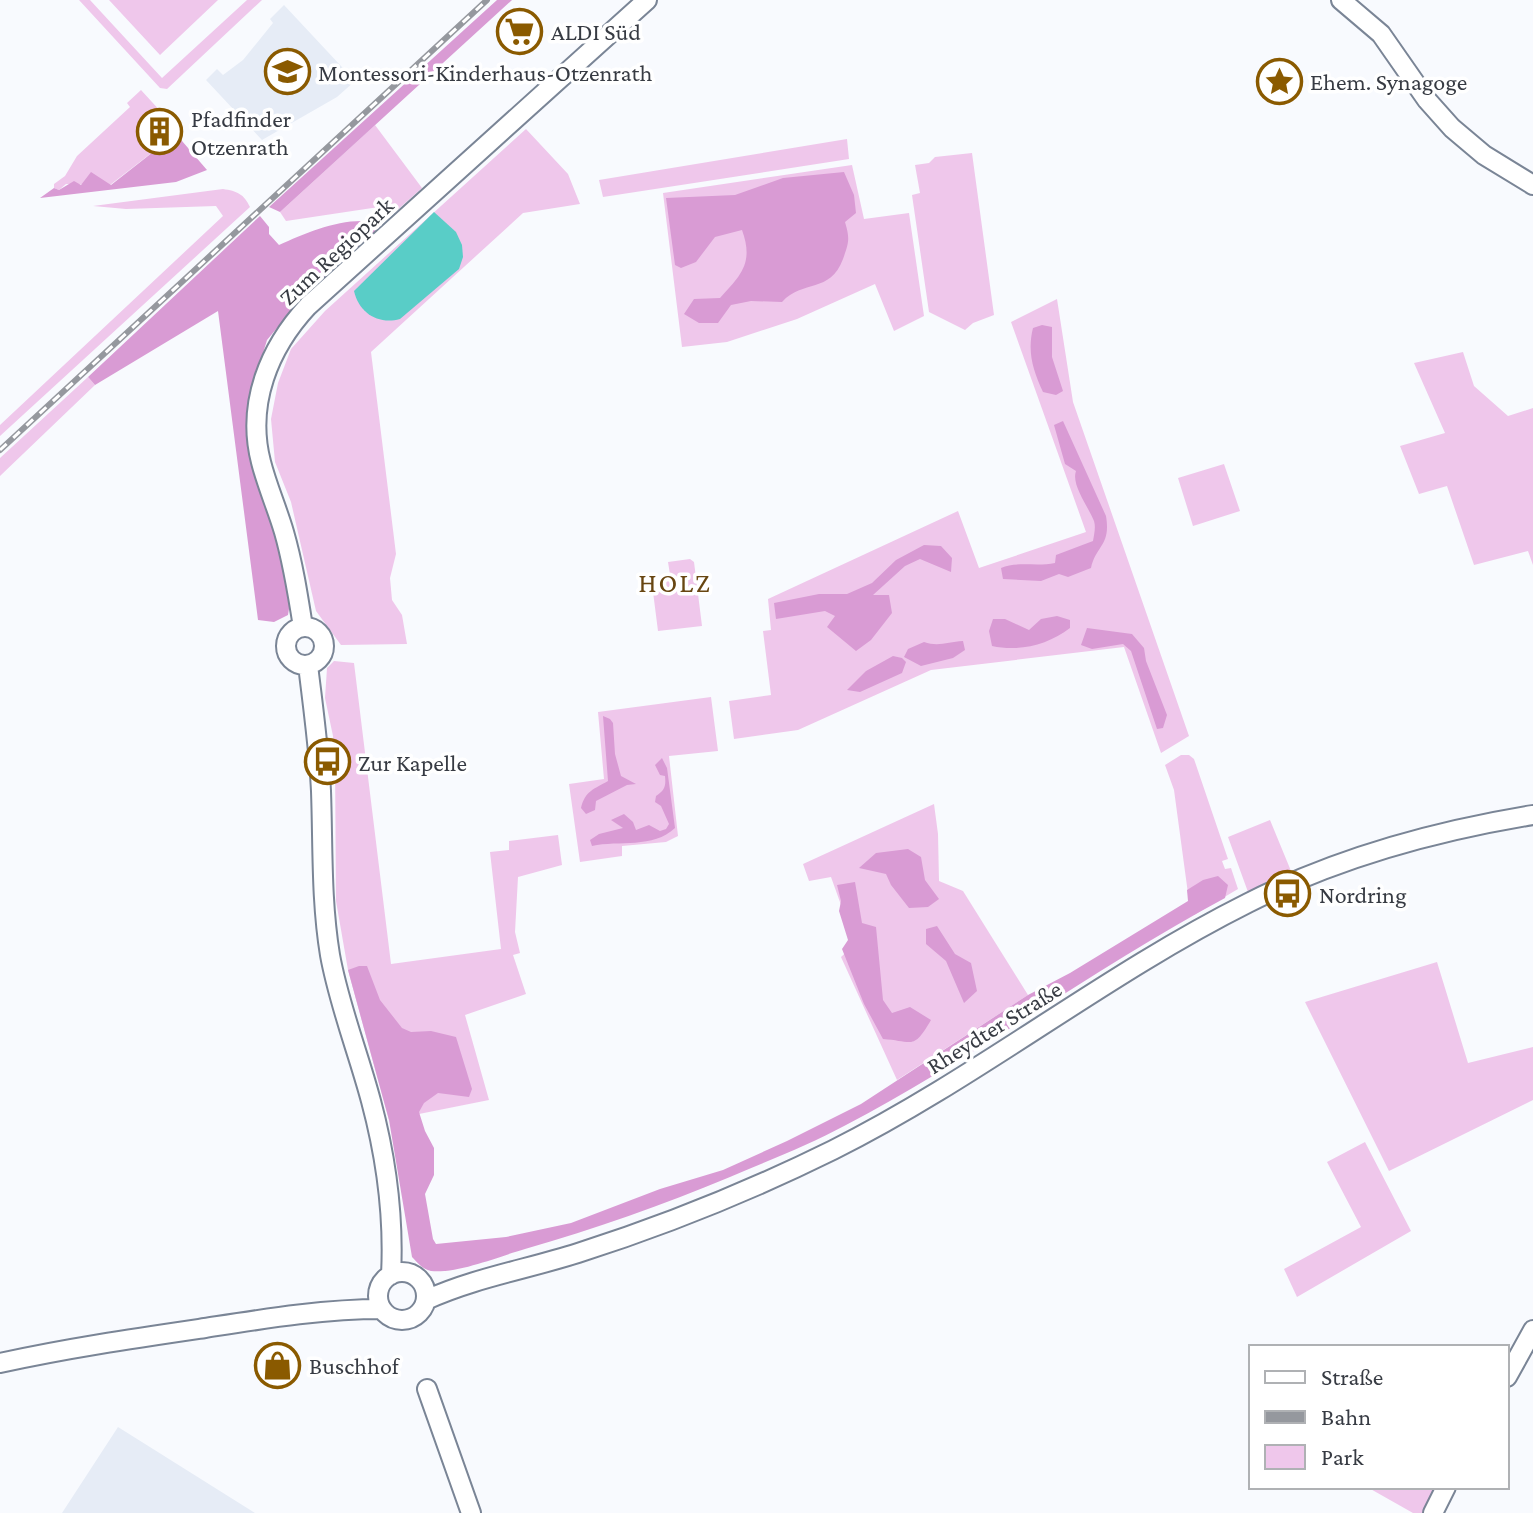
<svg xmlns="http://www.w3.org/2000/svg" width="1533" height="1513" font-family="'Crimson Pro',serif">
<rect width="100%" height="100%" fill="#f8fafe"/>
<!-- built -->
<path fill="#e6ecf6" d="M284 5 355 81 337 97 262 140 206 80 217 69 223 75 243 60 273 23 270 19Z
M118 1427 255 1513H62Z"/>
<!-- green -->
<path fill="#efc7eb" d="M79 0H90L162 78 247 0H262L167 89 160 88Z
M109 0H218L160 55Z
M141 90 163 114 176 134 110 185 66 184 59 190 54 188V184L65 176 77 156 130 107 127 103Z
M375 125 422 188 395 212 379 207 286 221 280 212Z
M526 129 568 174 580 204 523 213 371 352 396 554 390 578 392 600 402 615 407 644 341 645 316 611 291 502 275 462 271 419 278 383 291 349 325 311Z
M847 139 849 159 603 197 599 180Z
M972 153 994 315 973 323 965 330 929 312 912 195 920 193 915 165 929 163 935 157Z
M852 165 864 219 909 213 924 316 894 331 875 284 797 319 727 342 682 347 663 193Z
M223 189C237 191 244 194 250 207L0 436V425L223 216 216 206 126 209 93 206Z
M1057 299 1073 402 1189 736 1161 753 1124 647 931 670 798 730 734 739 729 701 771 695 763 631 771 630 768 599 958 511 979 568 1086 532 1011 322Z
M1463 352 1474 386 1508 416 1533 408V565L1528 551 1474 565 1447 486 1419 494 1400 446 1445 433 1414 363Z
M88 377 95 385 0 476V458Z
M1224 464 1240 511 1193 526 1178 478Z
M690 559 694 562 702 626 658 631 652 584 671 581 668 562Z
M334 661 354 663 391 964 501 949 490 852 509 850V841L558 835 562 865 518 877 515 932 520 953 513 955 526 994 465 1015 489 1100 389 1120 348 970 336 901 335 760 333 736 325 698 327 668Z
M711 697 718 751 669 756 678 836 666 842 622 846V856L580 862 569 784 604 779 598 712Z
M1181 755H1189L1194 759 1228 859 1222 861 1225 869 1231 868 1238 889 1194 915 1189 901 1174 790 1165 765Z
M934 804 938 834 939 881 963 891 1028 995 897 1080 841 957 855 944 831 877 809 881 803 864Z
M1270 820 1291 871 1248 892 1228 837Z
M1437 962 1468 1063 1533 1047V1100L1389 1171 1305 1002Z
M1365 1142 1411 1231 1297 1297 1284 1269 1361 1227 1327 1162Z
M1367 1487H1438L1425 1513H1413Z"/>
<!-- forest -->
<path fill="#d99bd4" d="M497 0H512L280 212 269 207Z
M176 134 207 170 176 182 40 198 54 188 59 190 74 181 81 185 91 172 111 185Z
M844 172 854 195 856 213 845 222C850 239 849 242 843 259 830 294 803 279 782 302L751 301 731 305 718 323H699L684 314 694 299 720 298C741 275 754 263 742 230L715 237 696 262 681 268 675 265 666 198 735 195 783 178Z
M260 216 269 227V234L279 245C306 233 343 217 373 222L376 234 297 304 267 340 251 393 291 597 288 615 274 622 258 620 218 311 95 385 88 377Z
M1042 325 1052 327V357L1063 391 1056 395 1043 392C1033 370 1027 352 1033 328Z
M1063 421 1106 516C1111 546 1096 545 1091 568L1068 577 1059 574 1041 581 1003 579 1001 568C1017 561 1037 567 1055 563L1056 555 1093 541C1094 535 1096 527 1094 521 1088 506 1071 485 1076 471L1065 464 1054 425Z
M924 545 941 546 952 558 951 572 920 559 905 566 873 595H889L892 613 871 640 856 651 827 627 835 616 825 611 776 619 774 603 819 594H847L872 583 896 560Z
M1057 616 1070 620V628C1048 645 1019 652 992 646L989 631 993 619H1005L1029 630 1041 619Z
M1087 628 1132 634 1144 648 1146 661 1167 715 1163 728 1157 729 1131 651 1123 644 1092 649 1081 645Z
M963 641 965 650 953 658 921 666 904 657 908 649 924 642C938 647 948 642 963 641Z
M893 656 902 658 906 662 902 673 860 692 847 690 866 671Z
M603 716 610 719 613 723 615 754 621 776 636 784 627 785 596 801 595 810 586 814 581 808C585 791 594 789 608 781Z
M662 758 667 768 675 828C653 849 619 840 592 846L590 840 599 834 623 828 611 820 624 814 633 822 636 830 649 825 660 831 666 829 669 824 661 806 655 802 656 796C665 790 666 786 665 776L660 775 655 765Z
M908 849 921 857 925 880 939 899 928 907 909 908 891 885 886 874 859 868 876 853Z
M1218 876 1228 885 1225 898C1095 968 977 1056 846 1125 809 1145 770 1160 730 1177 663 1205 595 1229 525 1249 500 1256 457 1274 431 1271 422 1269 418 1263 412 1257L389 1120 348 970 359 966H367L380 1000 402 1028 411 1032 431 1031 456 1037 472 1089 469 1097 438 1093 424 1103 419 1112 425 1131 434 1148V1175L425 1194 433 1239 436 1244 506 1237 571 1223 660 1189 723 1170 787 1141 861 1104 1028 995 1070 973 1188 901 1187 890 1203 880Z
M855 882 862 923 876 927 883 1000 892 1013 910 1007 931 1020C913 1051 913 1041 883 1039L864 1004 842 949 848 940 839 911 841 901 837 885Z
M937 926 955 954 971 963 977 991 964 1003 946 961 926 944V929Z"/>
<!-- water -->
<path fill="#59cdc7" d="M434 212 456 232 462 245 463 257 459 269 400 319C378 325 359 313 354 291Z"/>
<g fill="none" stroke-linecap="round" stroke-linejoin="round">
<defs>
<path id="secondary" d="M1341 0 1381 34 1427 100 1452 128 1484 155 1533 185
M303 627C298 595 293 563 284 532 277 508 267 486 261 462 246 404 269 348 308 306L647 0
M286 646a19 19 0 1 1 38 0a19 19 0 1 1-38 0Z
M308 665C313 707 319 749 321 791 323 847 321 900 330 955 339 1005 358 1052 371 1101 386 1157 394 1218 391 1275
M378 1296a24 24 0 1 1 48 0a24 24 0 1 1-48 0Z
M426 1300C474 1278 528 1269 578 1253 666 1225 750 1191 833 1150 977 1078 1104 975 1248 903 1337 858 1435 831 1533 815
M0 1363C68 1348 137 1338 205 1328 263 1319 323 1309 382 1309
M1507 1377 1533 1330
M427 1389 471 1513
M1433 1513 1446 1487"/>
</defs>
<!-- secondary casing -->
<use href="#secondary" stroke="#7a8596" stroke-width="22"/>
<!-- secondary -->
<use href="#secondary" stroke="#fff" stroke-width="18"/>
<defs>
<path id="rail" d="M0 450 487 0"/>
</defs>
<!-- rail casing -->
<use href="#rail" stroke="#95989e" stroke-width="6"/>
<!-- rail -->
<use href="#rail" stroke="#fff" stroke-width="3" stroke-dasharray="9" stroke-linecap="butt"/>
</g>
<!-- icons -->
<defs>
<symbol id="supermarket-ring" viewBox="-11 -11 22 22"><circle r="9.5" fill="#fff" stroke="#8a5a00" stroke-width="1.5"/><path d="M-6-5.5h2.5l.6 2H6L4.5 2H-2.5L-4.4-4H-6ZM-1.5 3.2a1.3 1.3 0 1 0 .1 0ZM3 3.2a1.3 1.3 0 1 0 .1 0Z" fill="#8a5a00"/></symbol>
<symbol id="school-ring" viewBox="-11 -11 22 22"><circle r="9.5" fill="#fff" stroke="#8a5a00" stroke-width="1.5"/><path d="M0-5L7-2L0 1L-7-2ZM-4 1L0 2.5L4 1V4Q0 6-4 4Z" fill="#8a5a00"/></symbol>
<symbol id="sight-ring" viewBox="-11 -11 22 22"><circle r="9.5" fill="#fff" stroke="#8a5a00" stroke-width="1.5"/><path d="M0-6L1.8-2.2L6-1.7L2.9 1.2L3.7 5.4L0 3.3L-3.7 5.4L-2.9 1.2L-6-1.7L-1.8-2.2Z" fill="#8a5a00"/></symbol>
<symbol id="building-ring" viewBox="-11 -11 22 22"><circle r="9.5" fill="#fff" stroke="#8a5a00" stroke-width="1.5"/><path d="M-4-6H4V6H1V3H-1V6H-4ZM-2.5-4.3h1.7v1.8h-1.7ZM.8-4.3h1.7v1.8H.8ZM-2.5-1h1.7V.8h-1.7ZM.8-1h1.7V.8H.8Z" fill="#8a5a00"/></symbol>
<symbol id="bus-ring" viewBox="-11 -11 22 22"><circle r="9.5" fill="#fff" stroke="#8a5a00" stroke-width="1.5"/><path d="M-5-6H5V4H4V6H2V4H-2V6H-4V4H-5ZM-3.5-4V0h7V-4ZM-3.5 1.2v1.5H-2V1.2ZM2 1.2v1.5H3.5V1.2Z" fill="#8a5a00"/></symbol>
<symbol id="shop-ring" viewBox="-11 -11 22 22"><circle r="9.5" fill="#fff" stroke="#8a5a00" stroke-width="1.5"/><path d="M-5-2.5h2.3a2.7 3.5 0 0 1 5.4 0H5L5.5 6h-11ZM-1.5-2.5h3a1.5 2.3 0 0 0-3 0Z" fill="#8a5a00"/></symbol>
</defs>
<g fill-rule="evenodd">
<use href="#supermarket-ring" x="494" y="6" width="51" height="51"/>
<use href="#school-ring" x="262" y="46" width="51" height="51"/>
<use href="#sight-ring" x="1254" y="56" width="51" height="51"/>
<use href="#building-ring" x="134" y="106" width="51" height="51"/>
<use href="#bus-ring" x="302" y="736" width="51" height="51"/>
<use href="#bus-ring" x="1262" y="868" width="51" height="51"/>
<use href="#shop-ring" x="252" y="1340" width="51" height="51"/>
</g>
<g text-anchor="middle" dominant-baseline="central" stroke-width="7" stroke-linejoin="round" paint-order="stroke">
<!-- poi labels -->
<g font-size="24" fill="#373b43" stroke="#fff" text-anchor="start">
<text x="551" y="31">ALDI Süd</text>
<text x="318" y="72">Montessori-Kinderhaus-Otzenrath</text>
<text x="1310" y="81">Ehem. Synagoge</text>
<text x="191" y="118">Pfadfinder<tspan x="191" dy="28">Otzenrath</tspan></text>
<text x="358" y="762">Zur Kapelle</text>
<text x="1319" y="894">Nordring</text>
<text x="309" y="1365">Buschhof</text>
</g>
<!-- street labels -->
<g font-size="24" fill="#373b43" stroke="#fff">
<text transform="translate(336 251) rotate(-43)">Zum Regiopark</text>
<text transform="translate(994 1027) rotate(-32)">Rheydter Straße</text>
</g>
<!-- quarter labels -->
<g font-size="28" letter-spacing="2" fill="#684612" stroke="#fff">
<text x="675" y="582">HOLZ</text>
</g>
</g>
<!-- legend -->
<rect x="1249" y="1345" width="260" height="144" fill="#ffffff" stroke="#afb1b4" stroke-width="2"/>
<rect x="1265" y="1371" width="40" height="12" fill="#ffffff" stroke="#afb1b4" stroke-width="2"/>
<text x="1321" y="1385" font-size="24" fill="#373b43">Straße</text>
<rect x="1265" y="1411" width="40" height="12" fill="#95989e" stroke="#afb1b4" stroke-width="2"/>
<text x="1321" y="1425" font-size="24" fill="#373b43">Bahn</text>
<rect x="1265" y="1445" width="40" height="24" fill="#efc7eb" stroke="#afb1b4" stroke-width="2"/>
<text x="1321" y="1465" font-size="24" fill="#373b43">Park</text>
</svg>
